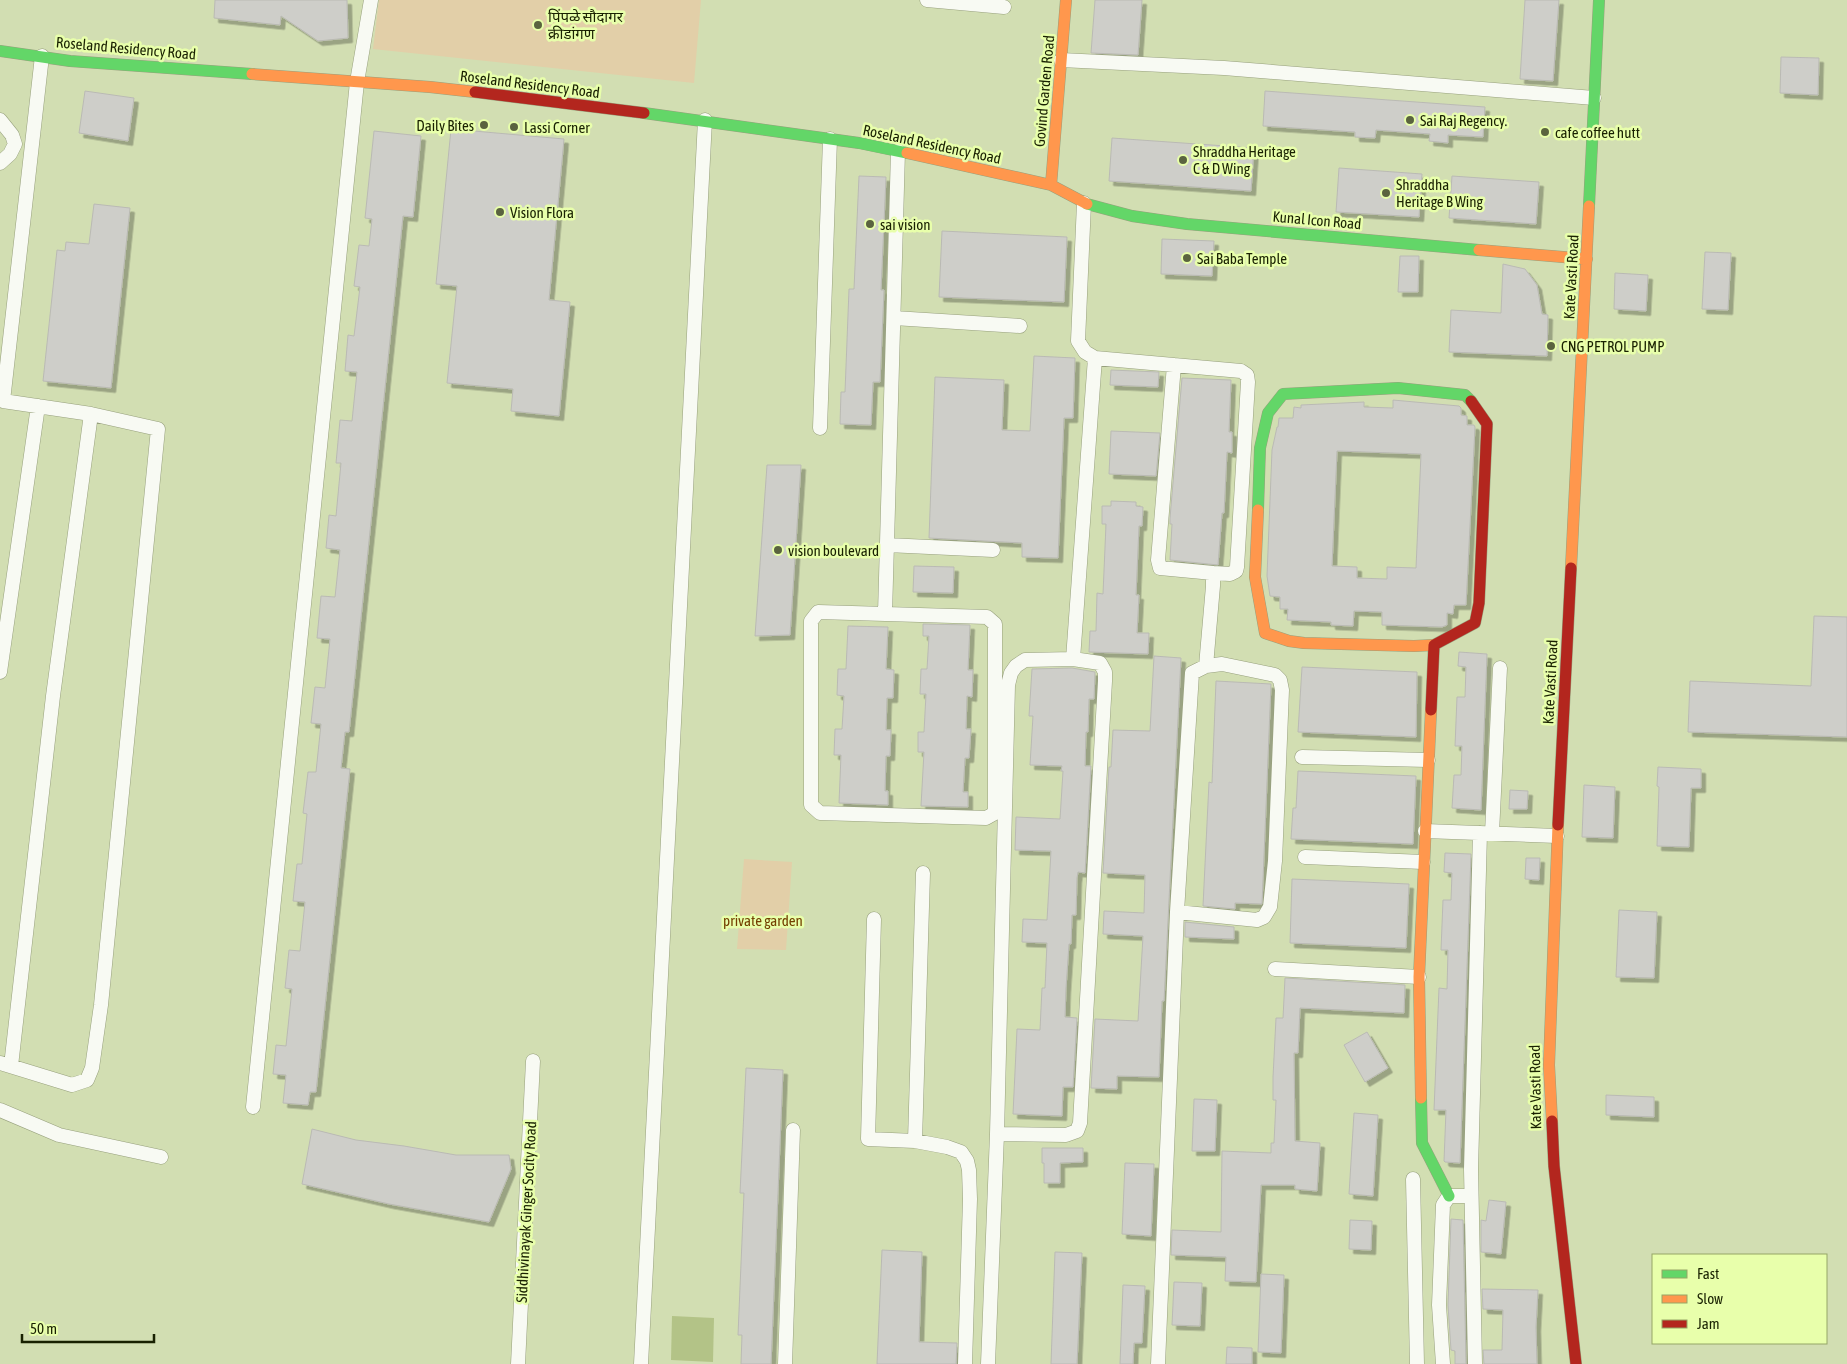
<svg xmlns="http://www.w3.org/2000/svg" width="1847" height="1364" font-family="'Asap Condensed','Noto Sans Devanagari',sans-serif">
<defs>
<filter id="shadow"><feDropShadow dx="4.5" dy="4.5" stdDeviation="0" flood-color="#0004"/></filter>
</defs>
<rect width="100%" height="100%" fill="#d2deb2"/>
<!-- green -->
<path fill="#e2cfa8" d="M379 0H701L694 83 373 49Z
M744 859 792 862 786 950 737 949Z"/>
<!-- water -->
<path fill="#b3c387" d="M672 1316 714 1318 713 1362 671 1360Z"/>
<!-- building -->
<path fill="#cecec9" stroke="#babab4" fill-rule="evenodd" filter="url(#shadow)" d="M215 0H347L348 38 318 41 281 16 280 25 214 18Z
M1095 0H1142L1138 55 1091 53Z
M1525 0H1559L1553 81 1520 79Z
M1781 57 1819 58 1818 95 1780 93Z
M85 91 134 98 128 141 79 133Z
M1265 91 1485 107 1483 137 1448 135V143L1429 141 1430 134 1376 130 1375 138 1355 137V132L1263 126Z
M451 129 564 139 549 300 570 302 559 416 511 411 513 389 447 383 457 286 436 284Z
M374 131 421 136 413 217 403 216 349 732H345L341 768 350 769 316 1092H310L308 1105 283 1103 286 1075 273 1074 276 1045 286 1046 292 989 285 988 289 950 300 951 305 902 293 901 297 864H302L307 814 303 813 308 772H316L321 724 311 723 315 687 325 688 330 639 317 638 321 596 335 597 340 550 326 548 329 515 336 516 341 463H336L340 420 352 421 357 372 345 371 348 335 354 336 360 287 354 286 359 245 369 246 372 219 365 218Z
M1112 138 1254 148 1251 191 1109 181Z
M1339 168 1422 174 1419 217 1336 212Z
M859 176 886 177 881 290H884L880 382H873L871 425 840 424 841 392H845L849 289H854Z
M1452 176 1539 182 1536 224 1449 218Z
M94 204 130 208 111 388 43 381 57 250 65 251 66 242 89 244Z
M942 231 1067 237 1064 302 939 297Z
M1162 239 1214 241 1212 276 1161 274Z
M1705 252 1731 253 1728 310 1702 309Z
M1400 256H1419L1418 292H1398Z
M1503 264 1525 269 1537 285 1542 314 1548 315 1547 356 1449 352 1451 310 1501 313Z
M1615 273 1648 275 1646 311 1614 309Z
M1034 356 1075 358 1073 418H1064L1058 558 1022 557V543L929 538 935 377 1004 380 1002 430 1030 431Z
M1111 370 1159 372 1158 387 1110 385Z
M1182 378 1231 380 1229 432H1232V453L1227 452 1224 513H1222L1218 565 1170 560 1172 524H1170V518Z
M1393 400 1459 406 1461 408V415L1467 416V425H1474L1475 427 1466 605H1454L1453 614 1447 613V625L1442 627 1382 625V612L1354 611 1353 626 1331 625V622L1287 620 1288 609H1280V597L1270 596 1267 576 1272 450 1277 427H1278L1279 418H1293L1294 407 1301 408V405L1364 402V407L1393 408ZM1337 451 1421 454 1416 568 1387 567V579L1357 578V567L1332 566Z
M1111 431 1160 433 1156 476 1109 474Z
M767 465H801L790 635 755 636Z
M1111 501 1136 502V506L1143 507 1142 526H1139L1136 595H1139L1137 633H1149L1148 654 1089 652 1090 631H1096L1097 593 1103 594 1106 524H1102V506H1111Z
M914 566 954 567 953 593 913 592Z
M1814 616 1847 617V737L1688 732 1690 681 1811 686Z
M923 624 970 625 968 670H973L972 697 967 696 966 729H971L969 758H965L963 792H968V807L921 806 924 752H918V732H924L926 694H920L921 669H927L929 636H923Z
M848 626 888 627 886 669 894 670 893 698H887L886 730H891L890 756H886L885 791H888V805L839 803 841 755H834L835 729H842L844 696 837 695 838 669H846Z
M1459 652 1487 654 1481 810 1452 808 1454 775H1461L1462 746H1455L1457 697H1465L1466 667 1458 666Z
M1154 656 1181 658 1164 1001H1162L1159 1077 1117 1076V1089L1091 1088 1095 1019 1138 1021 1143 936 1103 934 1104 911 1144 913 1145 875 1103 873 1109 767H1111L1113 730 1150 731Z
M1302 667 1417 672 1416 737 1298 732Z
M1072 668 1095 672 1094 699H1089L1088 732H1086L1085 766H1091L1085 873 1078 872 1077 878 1076 915H1072L1071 944H1069L1066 988 1065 1017 1077 1018 1073 1087H1063L1062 1116 1013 1114 1017 1029 1040 1030 1042 988H1045L1047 943 1022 942 1023 919 1047 920 1051 851 1015 850 1016 817 1060 819 1063 771H1061L1062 766 1030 765 1033 716H1029L1032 669Z
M1216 681 1271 684 1262 904 1235 903V909L1203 906 1209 782 1212 783Z
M1658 767 1701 769V788H1691L1689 847 1657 846 1659 787 1657 786Z
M1298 771 1416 776 1413 844 1291 839 1293 808H1296Z
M1584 785 1615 787 1613 838 1582 837Z
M1510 790 1528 791 1527 809H1509Z
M1445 853 1471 854 1460 1163 1445 1162 1444 1161 1446 1110H1434L1439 988 1447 989 1448 950H1441L1443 900H1451L1452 873 1444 872Z
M1526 858H1540L1539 880 1525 879Z
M1292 879 1409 884 1406 948 1290 943Z
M1619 910 1657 912 1654 978 1616 977Z
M1185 922 1234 927V939L1185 937Z
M1285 978 1405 985 1404 1013 1300 1008 1298 1053H1294L1295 1141 1320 1143 1317 1191 1295 1189V1185H1261L1256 1282 1225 1281 1226 1257 1171 1255 1172 1230 1221 1232 1222 1151 1271 1153V1143H1274L1276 1100H1273V1077L1276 1018H1283Z
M1367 1032 1388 1068 1365 1082 1344 1045Z
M746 1068 783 1070 771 1364H741L742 1335H738L744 1193H740Z
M1606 1095 1654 1097V1117L1606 1115Z
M1194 1099 1217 1100 1215 1151H1192Z
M1354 1113 1378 1115 1373 1196 1349 1194Z
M312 1129 356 1140 404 1146 456 1155H509L511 1169 489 1222 389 1204 302 1184Z
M1042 1148H1083V1162L1060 1163V1183H1044V1163H1042Z
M1125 1163 1154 1164 1151 1236 1122 1234Z
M1489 1200 1506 1202 1501 1254 1481 1252V1220L1486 1221Z
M1451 1219 1463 1220 1466 1364H1455V1351L1451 1350 1448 1305Z
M1350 1220 1372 1221 1371 1250 1349 1249Z
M882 1250 922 1252 919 1342 957 1343 956 1364H877Z
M1055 1252 1082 1253 1077 1364H1051Z
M1261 1274 1284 1275 1281 1353 1258 1352Z
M1174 1282 1202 1283 1200 1326 1172 1325Z
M1123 1285 1145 1286 1142 1343H1134L1133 1364H1120Z
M1482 1289 1538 1290 1536 1327 1537 1364H1484L1483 1350H1502L1503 1310 1483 1309Z
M1227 1347 1252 1348V1364H1226Z"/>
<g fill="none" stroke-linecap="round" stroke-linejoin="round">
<defs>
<path id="street" d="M927 0 1004 7
M1061 60 1224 68 1594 98
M0 120 12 135 15 144 10 154 0 163
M1084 203 1078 341 1085 352 1095 358 1241 371 1247 375 1248 382 1237 567 1236 571 1230 574 1213 573V586L1206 666
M894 318 1020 326
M1174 365 1158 560 1160 568 1213 573
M820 428 830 139
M887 545 993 550
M818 612 987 617 995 624V813L986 818 820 813 811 805V621Z
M885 614 898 151
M1073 659 1095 358
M0 672 38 406
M1302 757 1428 760
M1425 831 1557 836
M1492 833 1500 668
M1305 857 1423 862
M923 873 915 1141 947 1147 961 1152 967 1161 969 1170 970 1199 965 1364
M874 919 868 1139 915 1141
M1275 969 1419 977
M0 1063 72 1085 87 1080 92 1068 101 1005 158 429 91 414 3 401 42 56
M11 1066 53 696 91 414
M253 1107 357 82 371 0
M0 1110 59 1135 161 1157
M1413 1179 1417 1364
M518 1364 533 1061
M641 1364 705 120
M785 1364 793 1130
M988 1364 997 1134 1008 685 1011 673 1016 666 1025 660 1073 659 1100 663 1105 672V681L1080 1123 1077 1131 1066 1135 997 1134
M1158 1364 1177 912 1192 673 1206 666 1222 664 1275 675 1280 680 1282 690 1275 861 1270 907 1264 917 1257 920 1177 912
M1443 1364 1439 1305 1443 1205 1449 1196H1471
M1475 1364 1471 1169 1480 833"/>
<path id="fast" d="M0 51 70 61 252 74
M644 113 859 143 907 153
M1087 204 1132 216 1187 224 1479 250
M1589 206 1599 0
M1258 510 1260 448 1268 413 1283 394 1398 388 1465 395 1471 401
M1421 1098 1422 1143 1449 1196"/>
<path id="slow" d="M252 74 430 87 475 92
M907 153 1051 185 1087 204
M1051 185 1066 0
M1479 250 1587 259
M1258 510 1255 577 1265 633 1289 641 1304 643 1414 646 1434 645
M1571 568 1589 206
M1421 1098 1419 977 1431 710
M1552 1121 1549 1065 1558 825"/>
<path id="jam" d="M475 92 644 113
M1431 710 1434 645 1475 623 1479 603 1487 424 1471 401
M1558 825 1571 568
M1552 1121 1554 1166 1576 1364"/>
</defs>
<!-- street casing -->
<use href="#street" stroke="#97a07d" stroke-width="15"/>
<!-- fast casing -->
<use href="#fast" stroke="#97a07d" stroke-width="12"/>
<!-- slow casing -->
<use href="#slow" stroke="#97a07d" stroke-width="12"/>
<!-- jam casing -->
<use href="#jam" stroke="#97a07d" stroke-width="12"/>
<!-- street -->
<use href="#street" stroke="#f8faf3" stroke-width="14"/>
<!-- fast -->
<use href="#fast" stroke="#63d668" stroke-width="11"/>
<!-- slow -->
<use href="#slow" stroke="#ff974d" stroke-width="11"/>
<!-- jam -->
<use href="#jam" stroke="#b3261e" stroke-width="11"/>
</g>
<!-- markers -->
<g fill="#5a633f" stroke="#e8ffab" stroke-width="2">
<circle cx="538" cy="25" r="5"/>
<circle cx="1410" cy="120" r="5"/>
<circle cx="484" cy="125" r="5"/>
<circle cx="514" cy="127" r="5"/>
<circle cx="1545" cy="132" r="5"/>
<circle cx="1183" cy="160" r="5"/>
<circle cx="1386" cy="193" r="5"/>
<circle cx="500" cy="212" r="5"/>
<circle cx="870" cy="224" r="5"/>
<circle cx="1187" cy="258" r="5"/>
<circle cx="1551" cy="346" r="5"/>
<circle cx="778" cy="550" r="5"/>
</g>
<g text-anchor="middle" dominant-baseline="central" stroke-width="5" stroke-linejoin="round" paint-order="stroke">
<!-- poi labels -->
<g font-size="15" fill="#192101" stroke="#e8ffab" text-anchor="start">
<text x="548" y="16">पिंपळे सौदागर<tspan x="548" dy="17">क्रीडांगण</tspan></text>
<text x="1420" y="120">Sai Raj Regency.</text>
<text x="474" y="125" text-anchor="end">Daily Bites</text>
<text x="524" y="127">Lassi Corner</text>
<text x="1555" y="132">cafe coffee hutt</text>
<text x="1193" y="151">Shraddha Heritage<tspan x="1193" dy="17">C &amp; D Wing</tspan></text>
<text x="1396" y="184">Shraddha<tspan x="1396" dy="17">Heritage B Wing</tspan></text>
<text x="510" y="212">Vision Flora</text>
<text x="880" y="224">sai vision</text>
<text x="1197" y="258">Sai Baba Temple</text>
<text x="1561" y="346">CNG PETROL PUMP</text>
<text x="788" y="550">vision boulevard</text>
</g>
<!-- street labels -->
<g font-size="15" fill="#192101" stroke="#e8ffab">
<text transform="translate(126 48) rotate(5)">Roseland Residency Road</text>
<text transform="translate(530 84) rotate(7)">Roseland Residency Road</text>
<text transform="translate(1044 91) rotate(-85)">Govind Garden Road</text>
<text transform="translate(932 144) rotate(12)">Roseland Residency Road</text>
<text transform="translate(1317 220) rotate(5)">Kunal Icon Road</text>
<text transform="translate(1571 277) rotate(-87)">Kate Vasti Road</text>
<text transform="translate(1550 682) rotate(-87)">Kate Vasti Road</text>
<text transform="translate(1535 1087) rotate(-91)">Kate Vasti Road</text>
<text transform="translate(526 1212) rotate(-87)">Siddhivinayak Ginger Socity Road</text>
</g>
<!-- park labels -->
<g font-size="15" fill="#744001" stroke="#e8ffab">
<text x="763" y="920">private garden</text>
</g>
</g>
<!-- legend -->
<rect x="1652" y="1254" width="175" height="90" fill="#e8ffab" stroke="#95a667"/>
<rect x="1662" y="1270" width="25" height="8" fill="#63d668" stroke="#95a667"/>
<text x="1697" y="1279" font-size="15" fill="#192101">Fast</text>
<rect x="1662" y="1295" width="25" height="8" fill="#ff974d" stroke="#95a667"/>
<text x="1697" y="1304" font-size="15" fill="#192101">Slow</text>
<rect x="1662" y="1320" width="25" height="8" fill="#b3261e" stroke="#95a667"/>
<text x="1697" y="1329" font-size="15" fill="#192101">Jam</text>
<!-- scale -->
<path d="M22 1334v8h132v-8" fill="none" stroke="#192101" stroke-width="2.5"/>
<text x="30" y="1334" font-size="15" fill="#192101" stroke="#e8ffab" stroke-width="4" paint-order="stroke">50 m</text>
</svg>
